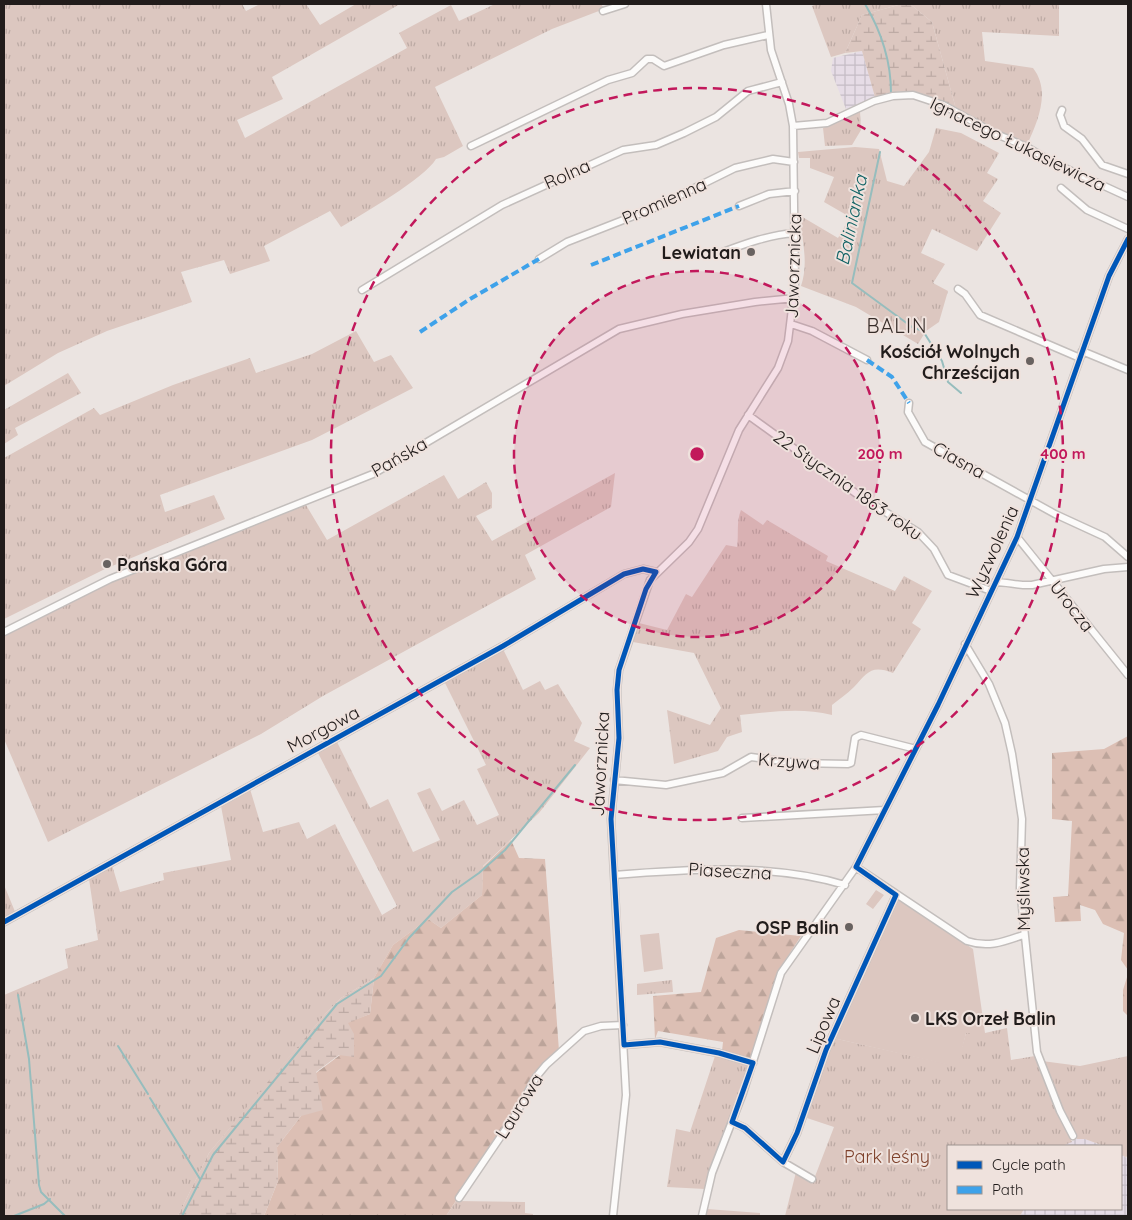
<svg xmlns="http://www.w3.org/2000/svg" width="1132" height="1220" font-family="Quicksand,sans-serif">
<defs>
<pattern id="industrial-grid" width="8" height="8" patternUnits="userSpaceOnUse" patternTransform="scale(1.25)"><rect width="8" height="8" fill="#e6dce6"/><path d="M0 4h8M4 0v8" fill="none" stroke="#c5bcc5"/></pattern>
<pattern id="grass-tufts" width="24" height="20" patternUnits="userSpaceOnUse" patternTransform="scale(1.25)"><rect width="24" height="20" fill="#dcc7c0"/><path d="M3 7l-1-3M5 7V3M7 7l1-3M15 17l-1-3M17 17v-4M19 17l1-3" fill="none" stroke="#bcaaa4"/></pattern>
<pattern id="forest-firs" width="22" height="20" patternUnits="userSpaceOnUse" patternTransform="scale(1.25)"><rect width="22" height="20" fill="#dcbfb4"/><path d="M5 1l3.5 6h-7zM16 11l3.5 6h-7z" fill="#bca49a"/></pattern>
<pattern id="wetland-marsh" width="20" height="14" patternUnits="userSpaceOnUse" patternTransform="scale(1.25)"><rect width="20" height="14" fill="#dcc7c0"/><path d="M1 5h8M5 5V1M11 12h8M15 12V8" fill="none" stroke="#bcaaa4"/></pattern>
</defs>
<rect width="100%" height="100%" fill="#ebe4e1"/>
<!-- industrial -->
<path fill="url(#industrial-grid)" d="M862 51 875 97 846 109 831 71 833 58Z
M1077 1139H1085L1104 1146H1062Z
M1121 1154 1128 1159V1216H1020L1024 1209H1121Z"/>
<!-- grass -->
<path fill="url(#grass-tufts)" d="M4 4H242L246 11 260 4H306L320 25 356 4H400L272 77 283 99 237 120 245 138 407 48 399 33 451 5 459 21 495 4H601L604 9 552 29 435 87 463 146 444 157 436 159C424 179 364 213 341 227L330 211 264 246 270 261 230 274 224 260 181 272 192 302 107 331 58 353 4 386Z
M817 4H902L862 15 845 53 831 57 812 6Z
M910 4H1059V36L982 32 985 61 1033 68C1051 91 1038 121 1027 145L956 109 932 22Z
M860 111 861 130 852 145 825 146 823 128Z
M936 128 961 133 999 153 987 173 998 179 983 201 1001 213 977 251 932 229 921 253 945 264 933 283 948 291 939 322 926 331 918 344 856 307 801 286C809 263 802 238 799 215L838 238 850 217 824 202 834 177 810 168V158H799L798 152 855 147 879 149 887 181 904 186 929 152Z
M356 331 374 362 391 355 413 388 312 440 160 495 165 512 214 495 225 519 105 569 4 619V458L94 408 100 415 173 385 250 358 256 373 312 354Z
M68 373 81 393 15 428 18 435 4 444V410Z
M615 473 611 507 525 555 536 579 323 696 261 734 48 842 4 739V635L111 582 165 558 306 505 327 540 444 475 458 499 486 482 492 493V508L476 516 492 541Z
M741 510 763 525 767 520 828 556 826 561 895 591 904 576 932 591 912 623 921 629 893 673C871 664 867 673 854 687 847 694 839 699 832 705V715C801 707 771 712 740 715L742 732 727 737 718 751 674 764 667 710 710 725 721 708 694 653 633 642 639 623 667 630 686 594 692 597 726 545 737 547C739 534 736 522 741 510Z
M503 649 523 690 540 681 545 690 558 684 582 723 574 741 590 748 539 813 483 866 482 895 441 928 428 919 393 945 374 978 341 998 327 1012 209 1153 178 1216H4V995L68 968 65 949 98 940 89 879 112 865 120 892 164 880 163 873 231 860 221 806 250 789 263 832 299 822 307 839 335 824 382 915 397 906 317 751 336 740 370 808 388 799 413 852 440 840 417 793 430 788 442 811 464 800 477 825 499 815 477 769 486 765 444 681Z
M4 885 16 914 4 920Z
M672 980 673 992 637 995V984Z
M1007 1028 1011 1060 1035 1056 1051 1098 1072 1142 1062 1146H948V1209H1024L1020 1216H785L796 1172 814 1179 834 1127 807 1118 833 1038 957 1066 966 1033H985Z
M715 1056 749 1066 732 1118 714 1158 705 1189 667 1187 676 1129 690 1132Z
M1128 1056V1156L1125 1157 1121 1154V1146H1104L1085 1139H1077L1042 1061 1080 1066Z
M456 1201 525 1202V1213L533 1214V1216H446Z
M707 1209 760 1213V1216H706Z"/>
<!-- forest -->
<path fill="url(#forest-firs)" d="M1128 736V970L1121 960 1124 933 1103 924 1095 910 1080 905 1081 921 1055 922 1053 897 1068 896 1072 821 1052 819V753L1104 749Z
M511 840 519 858 545 859 559 1051 546 1063 446 1216H264L278 1181 277 1147 301 1116 316 1073 340 1055 348 1022 370 1014 374 978 393 945 428 919 441 928 482 895 483 867Z
M739 930 801 936 779 970 751 1059 722 1051 723 1042 658 1031 655 1039 653 996 701 992 716 938Z
M1128 974V1016L1123 1011V990Z"/>
<!-- wetland -->
<path fill="url(#wetland-marsh)" d="M902 4H910L932 22 956 109C923 94 911 85 875 97L862 51 845 53 862 15Z
M374 978 370 1014 348 1023 354 1034V1057L339 1055 316 1072 323 1110 301 1116 277 1147 278 1181 264 1216H178L209 1153 261 1090 327 1012 341 998Z"/>
<!-- garden -->
<path fill="#dcc7c0" d="M876 890 884 895 873 909 866 904Z
M898 899 973 949 985 1033H966L958 1067 833 1038 861 964Z
M659 933 663 969 644 972 640 935Z"/>
<g fill="none" stroke-linecap="round" stroke-linejoin="round">
<!-- stream -->
<path stroke="#96bdbd" stroke-width="2" d="M865 4C881 31 891 62 891 93
M880 152 852 283 912 327 923 331 942 361 948 382 961 393
M18 995 29 1059 39 1185 41 1192 65 1216
M118 1046 148 1094
M150 1098 200 1179
M14 1216 44 1204 50 1199
M182 1216 213 1155 337 1004 381 976 409 938 452 892 479 873 505 850 575 765"/>
<defs>
<path id="minor" d="M603 11 625 4
M1062 110 1060 115 1064 126 1082 139 1102 165 1128 174
M793 126 827 123 874 101 893 96 913 95 943 105 994 133 1027 147 1052 162 1128 197
M471 146 608 80 632 73 647 59H653L664 66 724 45 768 35
M1061 188 1087 210 1128 229
M739 206 769 194 795 191
M723 252C747 243 769 235 795 233
M539 259 567 242 654 208 735 168 773 159 794 162
M958 289 965 294 980 315 1080 358
M362 290 502 205 623 150 656 145 684 133 716 117 748 91 782 82
M791 324 812 331 867 360
M1082 351 1128 370
M909 403 908 412 925 442 1055 514 1105 537 1128 557
M748 415 861 497 918 532 934 549 948 575 991 591
M1017 537 1128 675
M995 582C1008 582 1019 586 1032 585L1104 569 1128 567
M4 632 110 579 373 474 619 329 682 314 755 302 795 298
M965 644 989 684 1005 723 1012 754 1022 819 1020 888 1037 1052 1060 1111 1073 1136
M614 780 666 785 723 773 751 757 797 763 848 764 851 763 855 738 861 735 916 749
M742 818 885 810
M856 867 967 941C988 948 1003 942 1023 935
M614 875C687 869 774 863 845 885
M4 922 503 646 624 574 643 569 656 572
M624 1045 660 1042 719 1053 753 1063
M732 1122 745 1128 783 1162 812 1179
M783 1162 797 1133 826 1050 896 895
M459 1198 516 1114 536 1077 546 1065 584 1031 601 1026 623 1025
M613 1216 626 1095 611 819 619 738 617 690 619 670 650 580 689 542 698 529 739 430 778 368 788 341 795 284 793 126 789 104 771 50 766 4
M702 1216 712 1173 743 1093 781 973 856 867 938 705 1017 537 1109 276 1128 239"/>
</defs>
<!-- minor casing -->
<use href="#minor" stroke="#c3bebc" stroke-width="9"/>
<!-- minor -->
<use href="#minor" stroke="#fcfbfa" stroke-width="6"/>
<!-- quiet -->
<path stroke="#3ea2ea" stroke-width="4" stroke-dasharray="8 4" stroke-linecap="butt" d="M591 265 739 206
M420 332 470 299 539 259
M867 360 892 377 909 403"/>
<defs>
<path id="cycleway" d="M4 922 503 646 624 574 643 569 656 572 646 589 619 670 617 690 619 738 611 819 624 1045 660 1042 719 1053 753 1063 732 1122 745 1128 783 1162 797 1133 826 1050 896 895 856 867 938 705 1017 537 1109 276 1128 239"/>
</defs>
<!-- cycleway casing -->
<use href="#cycleway" stroke="#efe2dd" stroke-width="8"/>
<!-- cycleway -->
<use href="#cycleway" stroke="#0057b8" stroke-width="5"/>
</g>
<!-- distance rings -->
<circle cx="697" cy="454" r="183" fill="#c2185b" fill-opacity=".12"/>
<g fill="none" stroke="#c2185b" stroke-width="2.5" stroke-dasharray="9 6">
<circle cx="697" cy="454" r="183"/>
<circle cx="697" cy="454" r="366"/>
</g>
<!-- markers -->
<g fill="#686260" stroke="#efe2dd" stroke-width="2">
<circle cx="751" cy="252" r="5"/>
<circle cx="1030" cy="361" r="5"/>
<circle cx="107" cy="564" r="5"/>
<circle cx="849" cy="927" r="5"/>
<circle cx="915" cy="1018" r="5"/>
</g>
<g text-anchor="middle" dominant-baseline="central" stroke-width="4" stroke-linejoin="round" paint-order="stroke">
<!-- street labels -->
<g font-size="18" fill="#211c1b" stroke="#efe2dd">
<text transform="translate(1018 144) rotate(26)">Ignacego Łukasiewicza</text>
<text transform="translate(567 174) rotate(-24)">Rolna</text>
<text transform="translate(664 201) rotate(-24)">Promienna</text>
<text transform="translate(793 266) rotate(-88)">Jaworznicka</text>
<text transform="translate(399 457) rotate(-30)">Pańska</text>
<text transform="translate(959 460) rotate(29)">Ciasna</text>
<text transform="translate(848 485) rotate(35)">22 Stycznia 1863 roku</text>
<text transform="translate(992 552) rotate(-65)">Wyzwolenia</text>
<text transform="translate(1072 606) rotate(52)">Urocza</text>
<text transform="translate(323 729) rotate(-28)">Morgowa</text>
<text transform="translate(789 761) rotate(4)">Krzywa</text>
<text transform="translate(600 764) rotate(-87)">Jaworznicka</text>
<text transform="translate(730 871) rotate(3)">Piaseczna</text>
<text transform="translate(1023 889) rotate(-91)">Myśliwska</text>
<text transform="translate(823 1025) rotate(-67)">Lipowa</text>
<text transform="translate(519 1106) rotate(-58)">Laurowa</text>
</g>
<!-- poi labels -->
<g font-size="18" font-weight="bold" fill="#211c1b" stroke="#efe2dd" text-anchor="end">
<text x="741" y="252">Lewiatan</text>
<text x="1020" y="351">Kościół Wolnych<tspan x="1020" dy="21">Chrześcijan</tspan></text>
<text x="117" y="564" text-anchor="start">Pańska Góra</text>
<text x="839" y="927">OSP Balin</text>
<text x="925" y="1018" text-anchor="start">LKS Orzeł Balin</text>
</g>
<!-- park labels -->
<g font-size="18" fill="#7f422c" stroke="#efe2dd">
<text x="887" y="1156">Park leśny</text>
</g>
<!-- water labels -->
<g font-size="19" font-style="italic" fill="#0f6264" stroke="#efe2dd">
<text transform="translate(851 220) rotate(-78)">Balinianka</text>
</g>
<!-- quarter labels -->
<g font-size="20" letter-spacing="1" fill="#372d29" stroke="#efe2dd">
<text x="897" y="325">BALIN</text>
</g>
</g>
<circle cx="697" cy="454" r="8" fill="#c2185b" stroke="#efe2dd" stroke-width="2.5"/>
<g font-size="15" text-anchor="middle" font-weight="bold" fill="#c2185b" stroke="#efe2dd" stroke-width="4" stroke-linejoin="round" paint-order="stroke">
<text x="880" y="459">200 m</text>
<text x="1063" y="459">400 m</text>
</g>
<!-- border -->
<rect width="1132" height="1220" fill="none" stroke="#211c1b" stroke-width="10"/>
<!-- legend -->
<rect x="947" y="1145" width="175" height="65" fill="#efe2dd" stroke="#9d938f"/>
<rect x="957" y="1161" width="25" height="8" fill="#0057b8" stroke="#9d938f"/>
<text x="992" y="1170" font-size="15" fill="#211c1b">Cycle path</text>
<rect x="957" y="1186" width="25" height="8" fill="#3ea2ea" stroke="#9d938f"/>
<text x="992" y="1195" font-size="15" fill="#211c1b">Path</text>
</svg>
